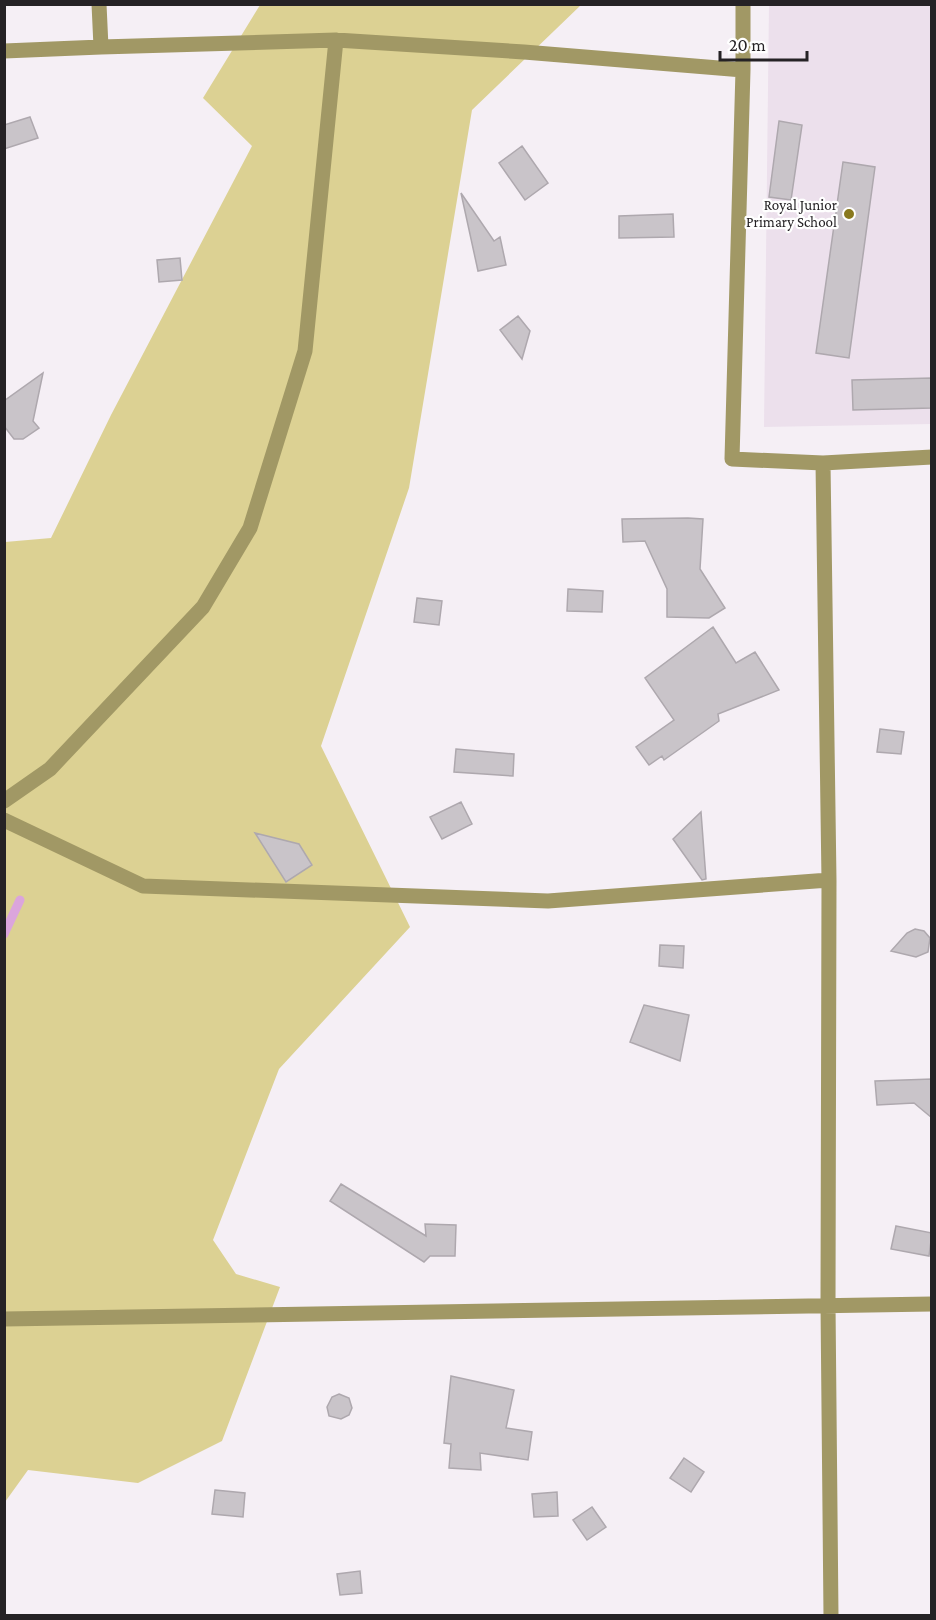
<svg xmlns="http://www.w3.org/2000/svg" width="936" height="1620" font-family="'Crimson Pro',serif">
<rect width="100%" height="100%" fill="#f5eff5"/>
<!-- built -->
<path fill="#ece0ec" d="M769 5H931V424L764 427Z"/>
<!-- green -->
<path fill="#dcd193" d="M260 5H581L472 110 409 488 321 746 410 927 279 1069 213 1240 236 1274 280 1287 222 1441 138 1483 28 1470 5 1502V542L51 538 111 415 252 146 203 98Z"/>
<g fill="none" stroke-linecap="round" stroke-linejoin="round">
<!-- stream -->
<path stroke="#dba5dc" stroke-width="9" d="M4 934 20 900"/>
</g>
<!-- building -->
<path fill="#c9c4c9" stroke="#aea8ae" stroke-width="1.5" d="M30 117 38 138 4 149V125Z
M779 121 802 125 791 200 769 197Z
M522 146 548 183 525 200 499 163Z
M843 162 875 167 849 358 816 353Z
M461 193 494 241 500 237 506 265 478 271Z
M673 214 674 237 619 238V216Z
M180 258 182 280 159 282 157 260Z
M518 316 530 331 522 359 500 330Z
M43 373 33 421 39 428 23 439H14L4 426V401Z
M932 378V408L853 410 852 380Z
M688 518 703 519 700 569 725 608 709 618 667 617V589L645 541 623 542 622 519Z
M568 589 603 591 602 612 567 611Z
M417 598 442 601 439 625 414 622Z
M713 627 736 663 755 652 779 690 718 714 719 721 664 760 662 756 649 765 636 747 674 720 645 678Z
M880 729 904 732 901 754 877 752Z
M456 749 514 754 513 776 454 772Z
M461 802 472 824 442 839 430 817Z
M701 812 706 879 702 880 673 839Z
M255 833 299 844 312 865 286 882Z
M915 929 924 931 930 938 928 952 916 957 891 951 907 933Z
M660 945 684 946 683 968 659 966Z
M644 1005 689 1015 680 1061 630 1042Z
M932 1079V1118L914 1103 877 1105 875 1081Z
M341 1184 426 1236 425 1224 456 1225 455 1256H430L424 1262 330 1201Z
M896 1226 932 1233 929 1256 891 1249Z
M451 1376 514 1390 506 1428 532 1432 528 1460 480 1453 481 1470 449 1468 451 1444 444 1443Z
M339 1394 349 1398 352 1408 349 1415 341 1419 329 1416 327 1407 332 1397Z
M684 1458 704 1472 691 1492 670 1478Z
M215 1490 245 1493 243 1517 212 1514Z
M557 1492 558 1516 534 1517 532 1494Z
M592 1507 606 1527 587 1540 573 1520Z
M360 1571 362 1593 340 1595 337 1574Z"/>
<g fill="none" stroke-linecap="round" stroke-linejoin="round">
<!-- minor -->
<path stroke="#a19865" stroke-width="15" d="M743 4V70L732 459 823 463 932 457
M101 47 336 40 524 52 743 70
M4 51 101 47 99 4
M823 463 829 880 828 1304 831 1616
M4 801 50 769 203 607 250 528 305 351 336 40
M4 820 143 886 548 901 829 880
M4 1319 932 1304"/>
</g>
<!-- markers -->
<circle fill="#89791e" stroke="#fff" stroke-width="2" cx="849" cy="214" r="6"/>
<g text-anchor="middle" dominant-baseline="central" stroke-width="4.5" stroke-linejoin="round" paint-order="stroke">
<!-- poi labels -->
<g font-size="15" fill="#252225" stroke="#fff" text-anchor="end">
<text x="837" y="205">Royal Junior<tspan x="837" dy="17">Primary School</tspan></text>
</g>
</g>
<!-- border -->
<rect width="936" height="1620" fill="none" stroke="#252225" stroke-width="12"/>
<!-- scale -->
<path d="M720 51v9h87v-9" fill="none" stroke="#252225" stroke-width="3"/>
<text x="729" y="51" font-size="18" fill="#252225" stroke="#ffffff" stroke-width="4.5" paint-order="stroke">20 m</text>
</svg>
